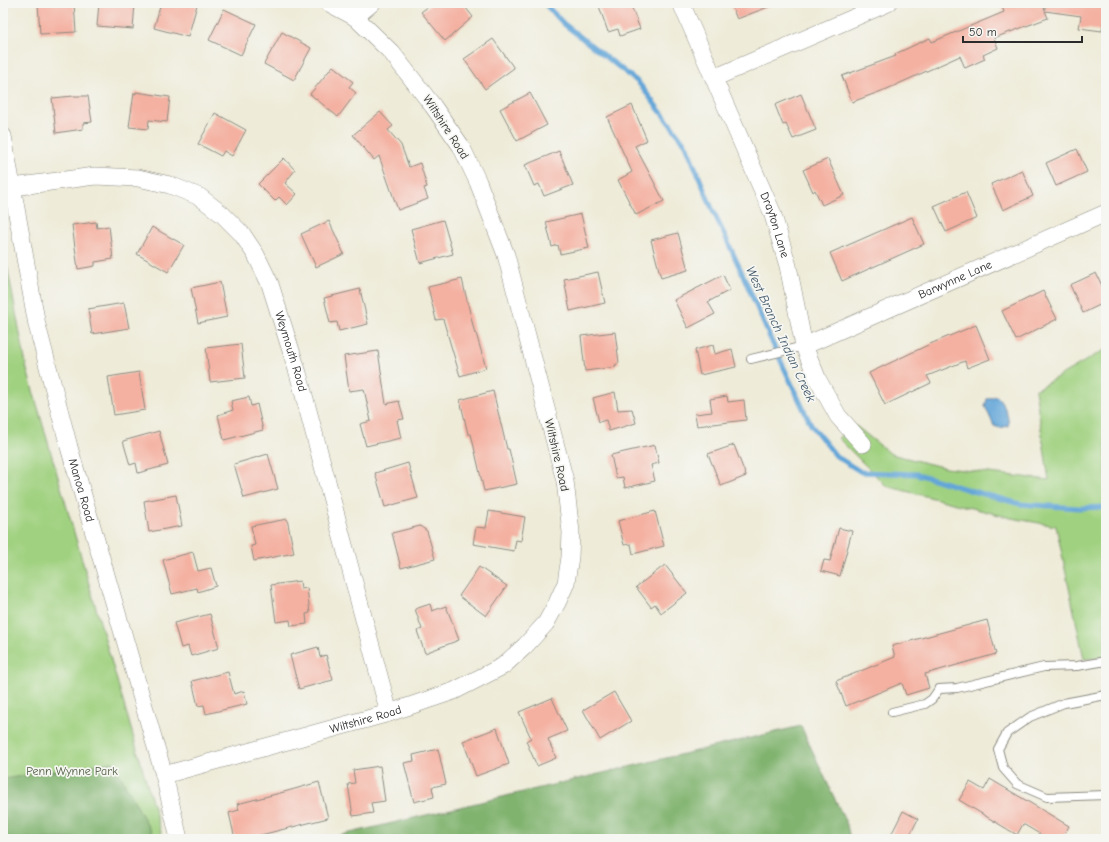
<svg xmlns="http://www.w3.org/2000/svg" width="1109" height="842" font-family="'Comic Neue',sans-serif">
<rect width="100%" height="100%" fill="#f6f6f2"/>
<filter id="ink" filterUnits="userSpaceOnUse"><feTurbulence type="fractalNoise" baseFrequency=".025" numOctaves="2"/><feDisplacementMap in="SourceGraphic" scale="8" xChannelSelector="R" yChannelSelector="G"/><feConvolveMatrix kernelMatrix="1 2 1 2 8 2 1 2 1" color-interpolation-filters="sRGB"/></filter>
<filter id="wash" filterUnits="userSpaceOnUse"><feTurbulence type="fractalNoise" baseFrequency=".012" numOctaves="4" result="noise"/><feDisplacementMap in="SourceGraphic" scale="16" xChannelSelector="R" yChannelSelector="G"/><feGaussianBlur stdDeviation="0.9" result="paint"/><feColorMatrix in="noise" values="0 0 0 0 0 0 0 0 0 0 0 0 0 0 0 0 0 1.4 0 .05"/><feComposite in="paint" operator="in"/></filter>
<g filter="url(#wash)">
<rect width="100%" height="100%" fill="#eeebd8"/>
<!-- green -->
<path fill="#a0d180" stroke="#667e56" d="M3 245 27 370 163 839H3Z
M1106 349V658L1084 659 1056 526 1011 518 886 486 838 438 856 426 891 454 946 468 1049 480 1035 390Z"/>
<!-- forest -->
<path fill="#80b36e" stroke="#566f4c" d="M801 726 847 825 850 839H325Z
M113 762 155 839H3V779Z"/>
<!-- water -->
<path fill="#63a6d8" stroke="#476882" d="M996 396C1003 400 1010 418 1008 426L1000 428 994 426 985 406 987 399Z"/>
<g fill="none" stroke-linecap="round" stroke-linejoin="round">
<!-- stream -->
<path stroke="#63a6d8" stroke-width="5" d="M544 3 564 24 638 82 686 145 711 206 743 275 771 340 811 425 836 456 861 472 917 474 969 490 1020 504 1079 508 1106 507"/>
</g>
<g id="blocks">
<!-- building -->
<path fill="#f4b1a1" d="M38 3H74L76 32 40 34Z
M99 3H135L133 29 97 26Z
M161 3H190L197 5 188 37 154 28Z
M433 3H462L473 17 445 41 421 12Z
M608 3H630L640 29 620 36 618 29 608 32 599 6Z
M730 3H776V4L737 19Z
M1001 3H1042L1045 10V3H1106L1102 31 1079 28 1081 16 1045 11 1048 18 994 38 998 48 983 55 985 59 965 68 960 56 887 89 852 102 842 76 896 56 895 54 930 38 932 42 1004 12Z
M224 9 256 24 241 55 209 40Z
M282 32 311 48 294 80 264 64Z
M493 39 514 68 485 89 464 59Z
M333 66 353 82 349 87 356 93 338 117 310 94Z
M136 92 170 97 167 122 149 120 148 129 129 127 134 93 136 94Z
M530 93 547 125 517 141 500 109Z
M801 94 816 130 793 139 786 124 783 125 775 105Z
M74 96H88L92 122 83 123V129L56 133 52 98Z
M632 105 647 140 635 146 664 201 636 215 618 180 632 172 607 117Z
M380 112 393 126 388 130 401 145 409 167 420 163 427 187 424 188 428 199 398 210 379 156 374 160 353 135Z
M215 113 246 130 232 156 224 151 221 156 198 144Z
M1077 149 1087 172 1056 186 1046 163Z
M559 151 573 185 544 196 539 184 534 186 525 165Z
M284 158 295 170 285 183 297 194 287 205 279 197 275 201 258 184Z
M828 159 844 195 822 205 815 190 813 192 803 170Z
M1022 170 1033 196 1003 210 991 184Z
M966 192 977 218 946 232 934 206Z
M581 214 589 248 560 254 558 245 552 247 546 222Z
M912 217 924 244 842 281 830 253Z
M443 220 453 254 420 263 411 229Z
M329 221 344 254 316 267 301 234Z
M96 222 97 228 109 226 113 259 95 262V266L78 269 72 225Z
M152 227 184 245 168 272 137 254Z
M678 233 688 270 661 278 651 240Z
M598 272 605 303 570 311 564 279Z
M1096 273 1106 294V302L1083 313 1070 285Z
M723 275 730 290 708 302 715 314 688 328 674 300Z
M462 279 475 334 476 333 486 368 460 376 443 319 436 320 428 287Z
M220 282 227 317 198 323 191 288Z
M360 289 368 324 339 331 337 322 330 323 324 298Z
M1043 291 1057 319 1016 340 1002 311Z
M124 303 129 328 92 334 88 309Z
M976 325 990 359 967 368 965 361 927 376 931 383 885 405 869 373 930 344Z
M615 332 619 363 615 365 616 367 585 371 581 336Z
M241 344 245 378 210 382 206 348Z
M713 345 715 354 732 349 736 367 700 375 695 350Z
M378 351 386 404 399 401 404 419 397 420 401 438 366 446 360 424 371 421 364 389 349 391 344 356Z
M139 372 145 410 114 415 108 377Z
M493 391 507 449H509L517 484 484 491 471 434H468L460 400Z
M615 392 618 410 632 409 636 423 609 431 606 420 599 422 593 398Z
M727 396 728 402 744 400 746 420 697 426 695 414 712 412 710 399Z
M249 397 251 406 257 404 263 430 224 440 218 415 233 410 231 401Z
M159 431 168 465 138 473 136 463 130 465 123 441Z
M655 445 659 463 651 465 655 481 625 488 623 477 616 478 611 455Z
M734 445 746 476 721 486 708 454Z
M268 454 278 489 244 498 234 464Z
M408 463 418 498 385 507 375 473Z
M176 495 182 526 149 532 144 501Z
M489 511 525 517 521 541 516 540 514 551 473 544 476 527 486 528Z
M655 511 664 546 633 554 631 544 624 545 618 521Z
M287 519 294 553 254 561 251 546 255 545 251 526Z
M420 526 427 531 435 559 401 568 392 533Z
M839 528 852 531 840 576 821 571 824 560 830 561Z
M193 552 198 571 211 568 216 586 198 592 197 588 172 594 163 560Z
M665 565 687 593 661 613 655 604 651 607 636 587Z
M479 567 507 586 486 616 459 596Z
M300 581 301 589 307 588 310 613 306 614 307 624 291 626 290 620 276 622 271 585Z
M430 604 432 611 446 606 459 640 425 653 417 631 422 629 415 609Z
M210 614 219 648 191 656 188 646 181 648 174 623Z
M987 620 996 654 925 674 929 688 906 695 902 683 846 706 836 681 895 657 892 646Z
M318 647 320 657 326 655 333 680 299 689 290 655Z
M228 672 234 694 244 691 247 704 206 714 204 705 198 706 192 681Z
M614 692 631 721 600 740 583 710Z
M552 698 567 731 548 739 556 758 537 766 526 741 531 738 519 712Z
M497 728 509 764 476 776 463 741Z
M438 749 446 784 432 787 434 797 414 802 404 763 414 761 413 755Z
M380 766 385 801 371 803 373 813 353 816 348 784 355 783 353 770Z
M990 779 1069 826 1062 839H1048L1023 824 1017 835 959 800 970 782 984 790Z
M319 782 328 818 245 839H235L229 813 239 810 237 804 284 792Z
M903 811 918 819 908 839H889Z"/>
</g>
</g>
<g filter="url(#ink)">
<use href="#blocks" fill-opacity="0" stroke="#8c8b82" stroke-width="1"/>
<g fill="none" stroke-linecap="round" stroke-linejoin="round">
<defs>
<path id="lane" d="M751 359 804 346
M1106 695 1064 703 1030 717 1007 733 998 749 1003 768 1017 784 1047 797 1106 795
M892 712 925 704 932 699 939 689 957 688 1044 667 1077 666 1106 661"/>
<g id="street">
<path id="s1" d="M681 3 772 212 788 266 804 346 818 380 838 416 863 444"/>
<path d="M355 17 372 3"/>
<path d="M714 78 888 3"/>
<path id="s2" d="M3 136 37 325 69 447 164 775 179 839"/>
<path id="s3" d="M13 187 95 176 138 178 170 185 200 197 223 215 242 234 256 255 270 284 298 373 389 713"/>
<path id="s4" d="M804 346 1106 213"/>
<path id="s5" d="M164 775 389 713 454 691 503 666 525 646 546 623 557 603 566 583 570 557 571 532 565 481 506 255 478 182 461 146 433 106 392 53 355 17 329 3"/>
</g>
</defs>
<!-- lane casing -->
<use href="#lane" stroke="#8c8b82" stroke-width="10"/>
<!-- street casing -->
<use href="#street" stroke="#8c8b82" stroke-width="18"/>
<!-- lane -->
<use href="#lane" stroke="#fff" stroke-width="8"/>
<!-- street -->
<use href="#street" stroke="#fff" stroke-width="17"/>
</g>
</g>
<g text-anchor="middle" dominant-baseline="central" stroke-width="3.5" stroke-linejoin="round" paint-order="stroke">
<!-- street labels -->
<g font-size="12" fill="#2b2b2b" stroke="#f6f6f2">
<text transform="translate(446 127) rotate(57)">Wiltshire Road</text>
<text stroke="none"><textPath href="#s1" startOffset="241">Drayton Lane</textPath></text>
<text stroke="none"><textPath href="#s4" startOffset="165">Barwynne Lane</textPath></text>
<text stroke="none"><textPath href="#s3" startOffset="375">Weymouth Road</textPath></text>
<text transform="translate(557 455) rotate(77)">Wiltshire Road</text>
<text stroke="none"><textPath href="#s2" startOffset="363">Manoa Road</textPath></text>
<text stroke="none"><textPath href="#s5" startOffset="209">Wiltshire Road</textPath></text>
</g>
<!-- park labels -->
<g font-size="12" fill="#4e5d44" stroke="#f6f6f2">
<text x="72" y="771">Penn Wynne Park</text>
</g>
<!-- water labels -->
<g font-size="13" font-style="italic" fill="#3f5668" stroke="#f6f6f2">
<text transform="translate(781 334) rotate(65)">West Branch Indian Creek</text>
</g>
</g>
<!-- margin -->
<rect width="1109" height="842" fill="none" stroke="#f6f6f2" stroke-width="16"/>
<!-- scale -->
<path d="M963 36v6h119v-6" fill="none" stroke="#2b2b2b" stroke-width="2"/>
<text x="969" y="36" font-size="12" fill="#2b2b2b" stroke="#f6f6f2" stroke-width="3" paint-order="stroke">50 m</text>
</svg>
